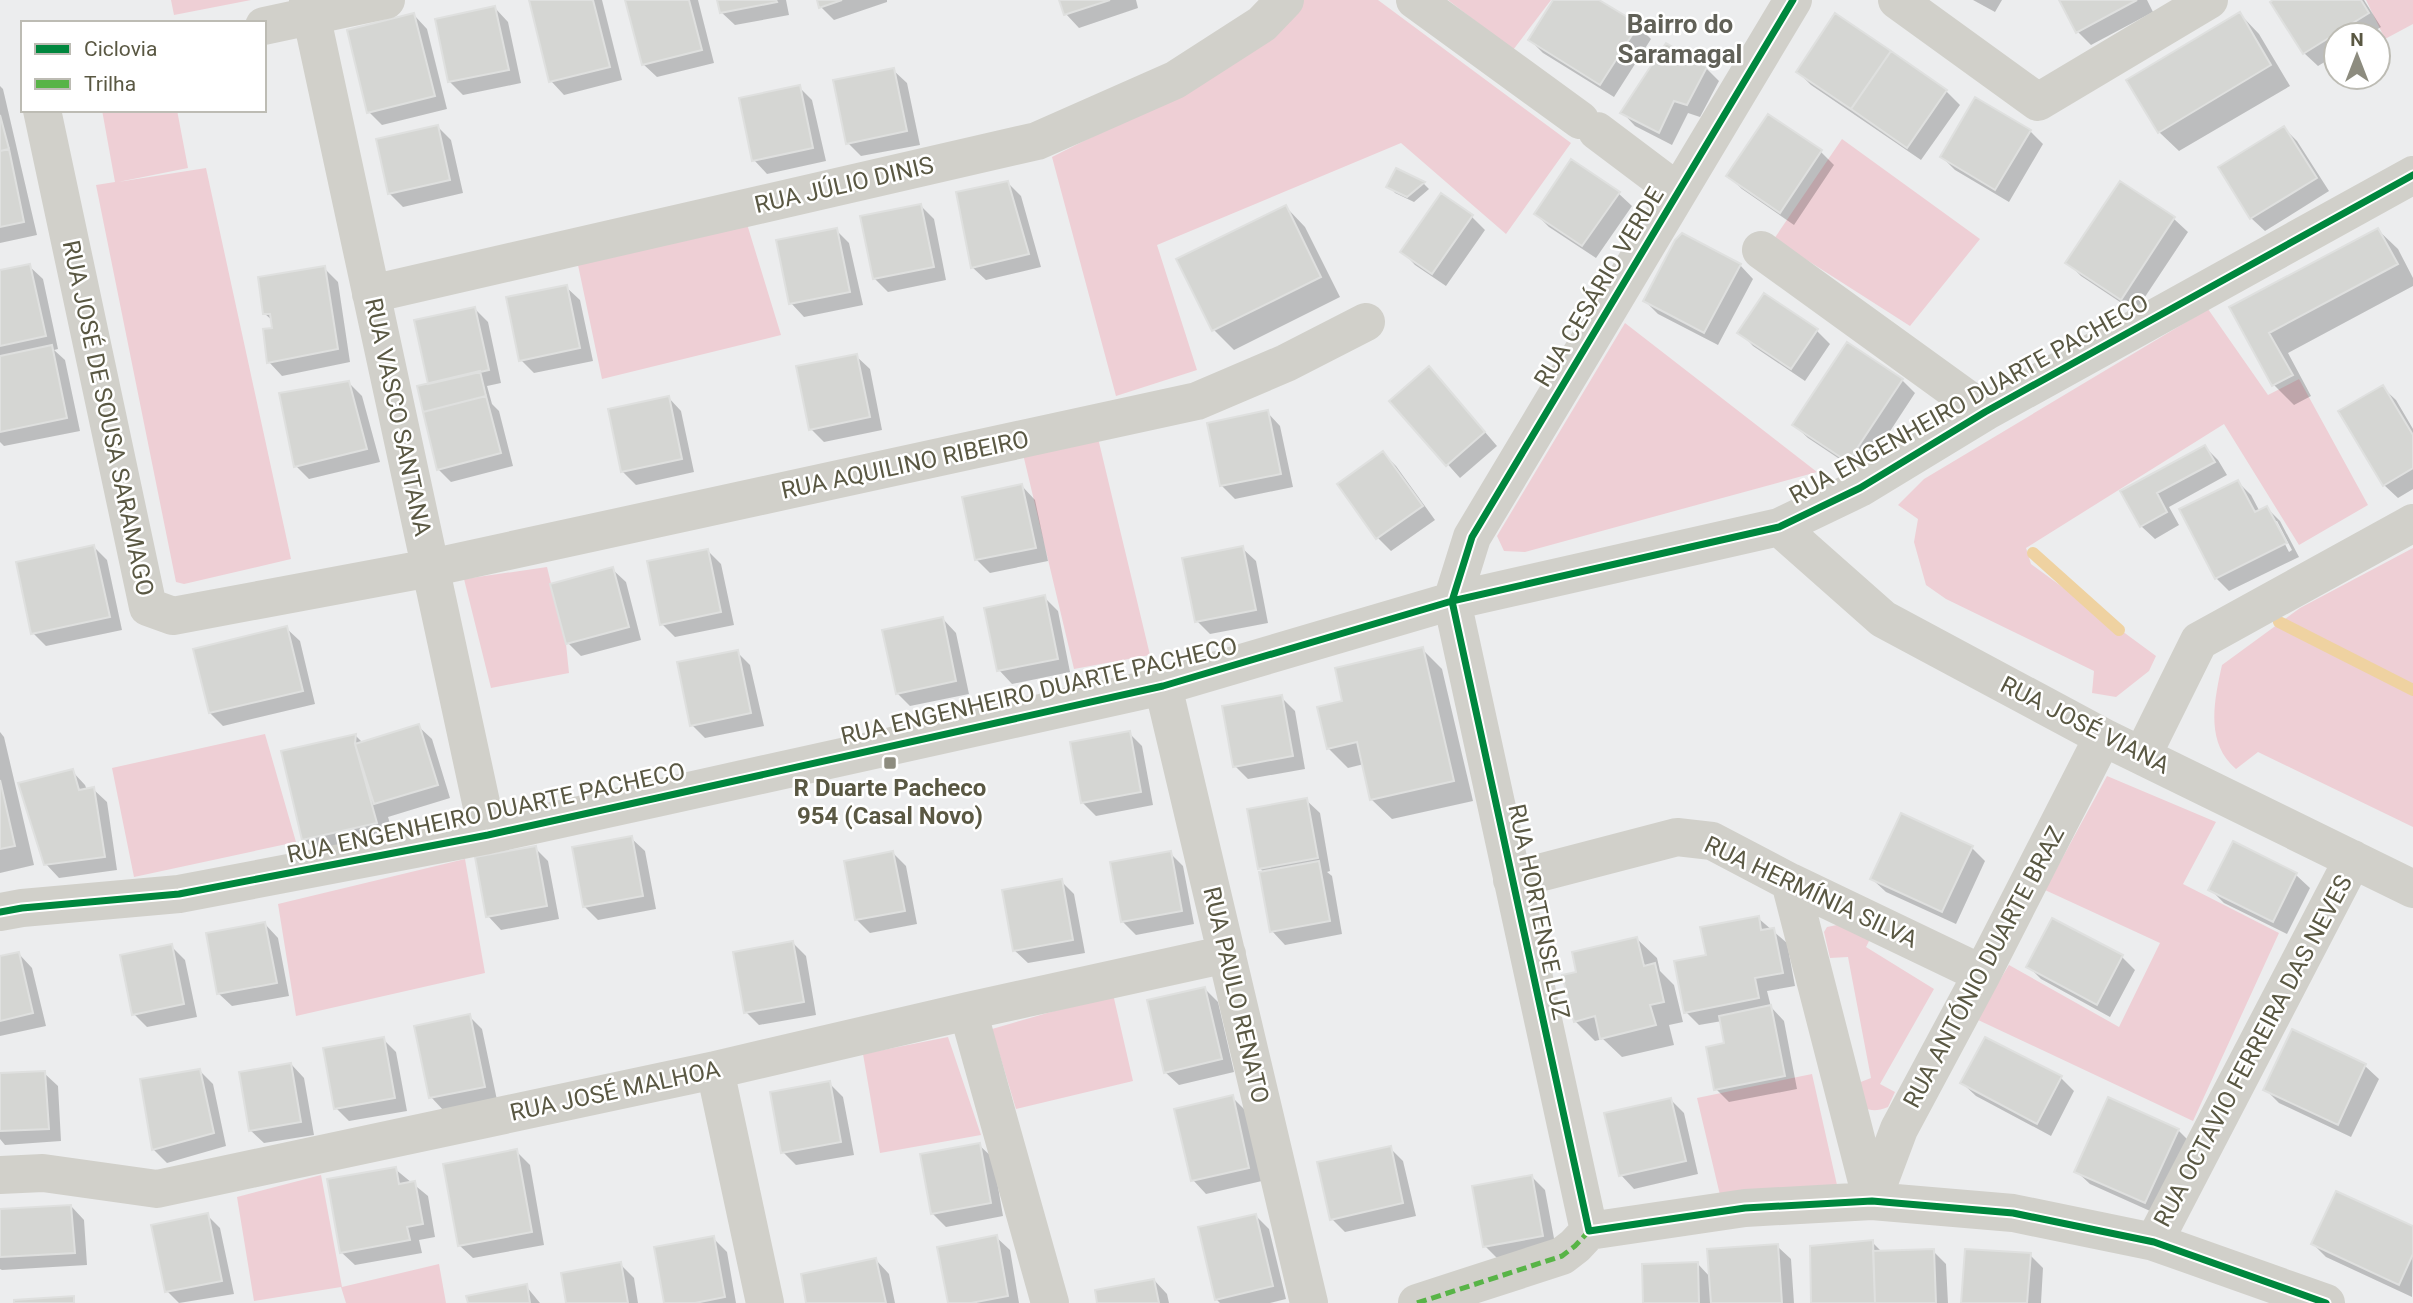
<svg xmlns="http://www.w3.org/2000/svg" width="2413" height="1303" font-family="Roboto,sans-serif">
<rect width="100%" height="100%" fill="#ecedee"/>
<!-- green -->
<path fill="#eecfd5" d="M171 0H251L174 15Z
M1296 0H1378L1571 143 1506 234 1401 143 1157 245 1197 370 1116 396 1052 157 1221 72Z
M1448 0H1551L1513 50Z
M2366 0H2413V24L2385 39Z
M102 110H177L188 168 118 182 206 168 291 559 184 584 176 582 96 185 115 182Z
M1842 139 1980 239 1910 326 1774 239Z
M747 224 781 335 602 379 578 265Z
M2208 309 2268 395 2299 379 2368 505 2299 545 2224 424 2026 548 2031 564 2156 656 2149 671 2116 697 2092 693 2094 671 1946 599 1926 585 1914 542 1918 519 1898 505 1924 479Z
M1625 323 1817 472 1525 552 1504 551 1497 536Z
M1097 434 1150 655 1074 669 1023 454Z
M2413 548V827L2258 752 2236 769C2205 743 2214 701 2222 665L2300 608Z
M547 567 566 644 569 673 491 688 464 579Z
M265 734 296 842 134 877 112 768Z
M2107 776 2216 822 2183 884 2279 933 2193 1121 1976 1019 2009 965 2119 1027 2160 943 2045 890Z
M465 859 485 973 296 1016 278 904Z
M1842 924 1872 935 1866 947 1934 989 1880 1084 1895 1092 1888 1107C1865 1116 1860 1105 1853 1085L1871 1078 1848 957 1830 958 1824 932 1827 927Z
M1113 994 1133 1081 1016 1109 992 1029Z
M948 1037 981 1135 880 1153 863 1054Z
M1812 1074 1837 1185 1720 1195 1697 1098Z
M321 1175 342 1287 439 1264 446 1303H346L341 1287 254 1301 237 1197Z"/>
<!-- shadow -->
<path fill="#0003" fill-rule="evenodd" d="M531 0H602L622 80 564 95 551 81Z
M627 0H698L714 63 657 77 643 64Z
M719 0H786L789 15 735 25 721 12Z
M819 0H887V2L834 20 821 7Z
M1061 0H1136L1138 8 1079 28 1066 14Z
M1555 0H1596L1638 26 1651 39 1614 97 1543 53 1530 40Z
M1973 0H2002L1995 12Z
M2061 0H2147L2153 12 2091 45 2078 32Z
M2276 0H2364L2381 27 2368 35H2336V55L2318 66 2304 53Z
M495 8 508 22 521 83 463 95 449 81Z
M2240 14 2259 34 2290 86 2179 151 2159 132Z
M414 15 427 29 447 109 382 125 369 112Z
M1835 15 1946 91 1960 105 1921 160 1811 85 1798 72Z
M1706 68 1719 81 1700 117 1688 113 1672 145 1635 126 1622 112Z
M893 70 907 83 920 145 861 156 848 143Z
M0 86 3 89 37 235 0 243Z
M799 87 812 100 826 161 767 174 754 160Z
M1768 116 1821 152 1834 165 1794 225 1742 189 1728 176Z
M438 127 451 140 463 193 403 207 390 194Z
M2284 128 2297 141 2329 191 2265 231 2251 218Z
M2030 131 2043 144 2009 202 1955 170 1942 157Z
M1397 170 1424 184 1429 189 1414 202 1395 193 1389 186Z
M1008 183 1021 196 1041 267 986 280 972 267Z
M2120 183 2174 219 2188 232 2135 312 2081 276 2068 263Z
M1618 193 1632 206 1596 258 1549 227 1536 214Z
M1441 196 1472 217 1485 230 1446 286 1415 265 1402 251Z
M920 205 934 219 946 280 888 292 875 279Z
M1286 207 1305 227 1340 297 1234 350 1214 330 1179 260Z
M836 230 849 243 863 305 804 317 791 303Z
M2378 230 2398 249 2413 278V286L2288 353 2311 396 2294 405 2274 385 2232 308Z
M1740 265 1753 279 1718 345 1658 314 1645 301Z
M29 266 43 279 58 349 54 350 65 360 80 431 4 446 0 442V272Z
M324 268 338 282 350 362 282 376 269 362 274 330 273 321 265 314Z
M566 287 580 300 593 361 534 373 521 360Z
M1765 295 1817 331 1830 344 1805 381 1753 346 1740 332Z
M475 309 488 322 501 383 487 386 492 404 499 411 513 466 451 482 438 469Z
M856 356 870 369 882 430 824 442 811 429Z
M1902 380 1915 393 1862 474 1808 438 1794 425Z
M1442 382 1497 446 1460 478 1391 401Z
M349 383 362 396 380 462 309 479 296 466Z
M2382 387 2396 400 2413 429V489L2398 498 2384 485Z
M668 397 681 411 694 472 636 485 622 471Z
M1267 412 1280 426 1293 487 1235 499 1222 486Z
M2205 447 2218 460 2227 475 2169 507 2179 525 2155 539 2141 526 2123 492Z
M1383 453 1396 466 1435 520 1391 551 1378 538Z
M2238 482 2251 495 2260 512 2267 508 2280 521 2299 557 2229 591 2216 578ZM2273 521H2277L2292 550 2289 552Z
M1022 486 1035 500 1048 561 990 573 976 559Z
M94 547 107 560 122 630 46 646 33 633Z
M1242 548 1256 561 1268 623 1210 634 1197 621Z
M708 551 721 564 734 625 675 637 662 624Z
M612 569 626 582 641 640 581 656 568 643Z
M1044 597 1058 611 1070 672 1012 684 999 670Z
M943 619 956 633 969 694 910 706 897 693Z
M286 628 300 641 315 704 223 726 210 713Z
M1422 649 1442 669 1473 801 1392 819 1372 800 1364 764 1348 768 1328 748 1344 702Z
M737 652 750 665 764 726 705 738 692 725Z
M1281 697 1295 711 1305 769 1248 779 1235 766Z
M418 726 432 739 450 798 388 817 396 843 323 859 304 839 356 736 363 743Z
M0 732 4 737 34 865 0 873Z
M1129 733 1142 746 1153 805 1096 816 1082 802Z
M72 771 85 785 87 790 93 789 107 802 117 870 59 878 46 864Z
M1306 800 1320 813 1330 871 1327 872 1332 876 1342 934 1285 945 1272 931 1264 873 1260 868Z
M631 838 645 851 656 909 598 920 585 907Z
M2234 844 2296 875 2310 888 2287 934 2224 903 2211 890Z
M535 848 548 861 559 919 501 930 488 916Z
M1972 848 1985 861 1956 924 1886 892 1872 879Z
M893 853 906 866 917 924 870 933 857 920Z
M1170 853 1183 866 1194 924 1136 935 1123 922Z
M1061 881 1074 894 1085 953 1028 963 1014 950Z
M1758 918 1787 943 1795 986 1767 991 1771 1007 1784 1021 1797 1089 1729 1102 1716 1089 1726 1044 1722 1021 1699 1025 1686 1012 1708 956Z
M2052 920 2122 957 2135 970 2110 1017 2041 979 2028 966Z
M265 924 278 938 289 996 232 1006 218 993Z
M1637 939 1657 958 1660 971 1674 985 1683 1022 1669 1025 1674 1045 1622 1057 1603 1039 1595 1041 1575 1021 1578 973Z
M792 942 806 956 816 1015 759 1025 746 1012Z
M171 946 185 960 197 1017 147 1027 134 1014Z
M19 954 32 968 46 1026 0 1036V958Z
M1205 989 1218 1002 1234 1072 1179 1085 1165 1072Z
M469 1016 482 1029 497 1100 444 1111 431 1097Z
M2293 1032 2365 1066 2379 1079 2351 1137 2279 1103 2265 1089Z
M383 1039 396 1052 407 1111 349 1121 336 1108Z
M291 1064 304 1078 314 1135 264 1143 250 1130Z
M200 1071 213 1084 226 1146 167 1163 153 1149Z
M44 1073 58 1086 61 1141 5 1145 0 1139V1075Z
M2061 1078 2074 1091 2051 1136 1976 1096 1962 1083Z
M829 1083 843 1097 854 1155 796 1165 783 1152Z
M1232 1097 1245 1110 1262 1181 1206 1194 1193 1180Z
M1670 1099 1684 1113 1698 1174 1634 1189 1621 1175Z
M2178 1130 2191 1143 2159 1215 2090 1184 2076 1171Z
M979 1145 993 1158 1003 1216 946 1227 933 1214Z
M1390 1148 1403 1161 1416 1216 1345 1232 1332 1219Z
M516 1151 530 1165 544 1245 473 1258 459 1245Z
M395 1169 428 1196 435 1237 419 1240 422 1253 355 1265 341 1252Z
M1532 1177 1545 1190 1556 1249 1498 1259 1485 1246Z
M71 1206 84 1220 87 1265 2 1270 0 1269V1211Z
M207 1215 220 1228 234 1294 179 1303 167 1291Z
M1256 1216 1269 1229 1286 1299 1270 1303H1220L1216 1299Z
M2413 1228 2412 1297 2326 1257 2313 1244Z
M996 1237 1010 1250 1019 1303H949Z
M713 1238 727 1252 736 1303H666Z
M1872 1242 1882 1252 1933 1251 1946 1264 1948 1303H1812Z
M1777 1246 1791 1259 1794 1303H1645L1697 1263 1711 1278Z
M2030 1255 2043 1268 2041 1303H1963Z
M876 1260 889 1274 895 1303H808Z
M620 1264 634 1278 638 1303H568Z
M1154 1280 1167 1294 1169 1303H1099Z
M526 1286 540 1303H470Z"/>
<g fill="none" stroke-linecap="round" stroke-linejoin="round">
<!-- stream -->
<path stroke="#efd2a1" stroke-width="12" d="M2033 553 2119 630
M2279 622 2413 690"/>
</g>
<!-- building -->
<path fill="#d5d6d3" stroke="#dfe0df" stroke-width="2" d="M529 0H593L610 67 549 82Z
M625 0H689L702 50 642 65Z
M717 0H776L777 2 720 13Z
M817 0H842L819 8Z
M1059 0H1110L1064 15Z
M1553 0H1599L1639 24 1600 85 1528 40Z
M2059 0H2137L2076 33Z
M2273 0H2361L2369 13 2303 54 2270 2Z
M495 6 509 70 448 82 435 19Z
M2240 12 2271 65 2158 133 2126 80Z
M414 13 435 96 367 113 347 30Z
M1835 13 1891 51 1851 109 1796 72Z
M1666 43 1707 67 1687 105 1674 101 1659 133 1620 113Z
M1891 51 1947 90 1907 148 1851 109Z
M894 68 907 131 846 144 833 80Z
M800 85 813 148 752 161 739 98Z
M1975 97 2031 130 1995 190 1940 157Z
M1768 114 1822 150 1780 213 1726 176Z
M0 115 9 149 0 151Z
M438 125 450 180 388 194 376 139Z
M2284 126 2317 178 2250 219 2218 167Z
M9 149 24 222 0 227V151Z
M1571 159 1620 192 1582 246 1534 214Z
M1396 168 1425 182 1407 197 1386 187Z
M1008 181 1029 254 971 268 956 192Z
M2120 181 2175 217 2121 300 2065 263Z
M1441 193 1473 215 1432 274 1400 252Z
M921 204 934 267 873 279 860 216Z
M1286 205 1321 277 1212 331 1176 259Z
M837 228 850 292 789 304 776 240Z
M2378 228 2398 264 2269 333 2293 375 2272 386 2229 307Z
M1682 233 1741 264 1704 333 1643 301 1675 240Z
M30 264 46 336 0 346V270Z
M325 266 338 349 267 363 263 329 272 328 270 314H263L258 277Z
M567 285 580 348 519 361 506 297Z
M1764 293 1818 329 1791 369 1737 333Z
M475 307 489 370 428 384 414 320Z
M1847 342 1903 379 1848 462 1792 425Z
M52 345 67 418 0 432V356Z
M857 354 870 417 809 430 796 366Z
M1429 366 1485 432 1446 466 1389 401Z
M480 371 486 396 423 412 417 386Z
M349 381 367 449 294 467 279 393Z
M2383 385 2413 435V468L2383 486 2338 411Z
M486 396 501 453 437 470 423 412Z
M669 396 682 459 621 472 608 409Z
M1268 410 1281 474 1220 486 1207 423Z
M2205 445 2215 462 2157 493 2167 512 2140 527 2120 491Z
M1383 451 1423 506 1376 539 1337 484Z
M2238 480 2255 512 2267 506 2287 543 2215 579 2179 509Z
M1022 484 1036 548 975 560 962 497Z
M94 545 110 617 31 634 16 562Z
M1243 546 1256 610 1195 622 1182 558Z
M708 549 721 612 660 625 647 561Z
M613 567 629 627 566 644 550 584Z
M1045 595 1058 659 997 671 984 608Z
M943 617 956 681 896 694 882 630Z
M287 626 303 691 209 713 193 649Z
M1423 647 1454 781 1370 800 1357 742 1327 749 1317 707 1342 701 1335 668Z
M738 650 751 713 690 726 677 662Z
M1282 695 1293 756 1233 767 1222 706Z
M419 724 438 785 374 804 355 744Z
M1130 731 1141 792 1081 803 1070 742Z
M356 734 355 744 377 823 302 840 281 751Z
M73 769 79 790 94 787 105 857 44 865 18 783Z
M0 780 15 846 0 849Z
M1307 798 1318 858 1258 869 1247 809Z
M1901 813 1973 846 1942 912 1870 879Z
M632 836 643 896 583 907 572 847Z
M2233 841 2297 873 2273 922 2208 890Z
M536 846 547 906 486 917 475 857Z
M893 851 905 911 855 920 844 861Z
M1171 851 1182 911 1121 922 1110 862Z
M1319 861 1330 921 1270 932 1259 872Z
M1062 879 1073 940 1013 951 1002 890Z
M1759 916 1761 930 1774 928 1783 973 1755 978 1759 998 1684 1013 1674 961 1706 955 1700 927Z
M2052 918 2123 955 2097 1005 2026 967Z
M265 922 277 983 217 994 206 933Z
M1637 937 1644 966 1655 963 1664 1002 1650 1005 1656 1025 1600 1039 1595 1016 1574 1022 1562 975 1576 972 1572 952Z
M793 941 804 1002 744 1013 733 952Z
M172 944 184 1004 132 1015 120 955Z
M19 952 33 1013 0 1021V956Z
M1205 987 1222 1059 1164 1073 1147 1000Z
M1771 1005 1785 1076 1714 1090 1706 1047 1724 1043 1719 1016Z
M470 1014 485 1087 429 1098 414 1026Z
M2292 1029 2366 1064 2338 1125 2263 1090Z
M384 1037 395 1098 334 1109 323 1048Z
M1985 1037 2062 1076 2037 1124 1960 1083Z
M291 1063 301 1122 249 1131 239 1072Z
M200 1069 214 1133 152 1150 140 1079Z
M45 1071 49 1129 0 1131V1073Z
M830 1081 841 1142 781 1153 770 1092Z
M1233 1095 1249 1168 1191 1181 1174 1109Z
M2108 1097 2179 1129 2145 1203 2074 1172Z
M1671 1098 1686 1161 1619 1176 1604 1113Z
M980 1143 991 1203 931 1214 920 1154Z
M1391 1146 1403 1203 1330 1220 1317 1162Z
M517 1149 532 1232 458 1246 443 1164Z
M396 1167 399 1184 415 1181 423 1224 407 1227 410 1240 340 1253 327 1179Z
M1532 1175 1543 1236 1483 1247 1472 1186Z
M2336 1191 2413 1226V1254L2399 1285 2311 1244Z
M71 1205 75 1253 0 1257V1209Z
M208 1213 222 1281 165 1292 151 1225Z
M1256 1214 1273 1286 1215 1300 1198 1227Z
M997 1235 1008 1296 971 1303H948L937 1247Z
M714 1236 725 1297 695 1303H664L654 1247Z
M1873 1240 1875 1303H1811L1810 1246Z
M1778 1244 1782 1303H1711L1707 1249Z
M1934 1249 1936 1303H1875L1873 1251Z
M1965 1249 2031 1253 2027 1303H1961Z
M876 1258 886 1303H806L801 1274Z
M621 1262 628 1303H566L561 1273Z
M1698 1262 1699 1303H1643L1642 1264Z
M1154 1279 1159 1303H1097L1095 1290Z
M527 1284 530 1303H468L466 1296Z
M74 1296V1303H14V1300Z"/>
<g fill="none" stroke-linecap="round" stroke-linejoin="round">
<!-- minor -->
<path stroke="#d1d0ca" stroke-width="38" d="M308 0 488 835
M1415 0 1580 120
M1897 0 2038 102 2209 0
M264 26 386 0
M42 110 148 607 173 616 430 568 1197 401 1286 363 1366 322
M1597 131 1678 192
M1761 250 1985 412
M371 294 1037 141 1175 80 1262 24 1285 0
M1779 527 1883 619 2103 737 2413 889
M1163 686 1309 1303
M2142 756 2199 641 2413 523
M1512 880 1677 837 1712 841 1790 882 1982 974
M1790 882 1872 1201
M0 912 22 908 179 894 488 835 657 798 1163 686 1452 601 1779 527 1860 488 1985 412 2413 175
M968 1011 1050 1303
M715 1070 765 1303
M0 1175 43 1173 157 1189 715 1070 968 1011 1227 954
M1872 1201 1899 1129 1982 974 2103 737
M1589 1231 1452 601 1472 537 1793 0
M1589 1231 1745 1208 1872 1201 2013 1213 2154 1242 2326 1303
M2154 1242 2353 859
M1417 1303 1562 1256 1575 1246 1589 1231"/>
<!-- quiet -->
<path stroke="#58b447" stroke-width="5" stroke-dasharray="10 5" stroke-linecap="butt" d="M1417 1303 1562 1256 1575 1246 1589 1231"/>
<defs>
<path id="cycleway" d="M1793 0 1472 537 1452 601 1589 1231 1745 1208 1872 1201 2013 1213 2154 1242 2326 1303
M0 912 22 908 179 894 488 835 657 798 1163 686 1452 601 1779 527 1860 488 1985 412 2413 175"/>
</defs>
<!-- cycleway casing -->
<use href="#cycleway" stroke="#fff" stroke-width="11"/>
<!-- cycleway -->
<use href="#cycleway" stroke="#00873e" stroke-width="7"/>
</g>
<!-- markers -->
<rect fill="#8d8c7f" stroke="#fff" stroke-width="2.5" x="883" y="756" width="14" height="14" rx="3.5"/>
<g text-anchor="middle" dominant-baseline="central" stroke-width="5" stroke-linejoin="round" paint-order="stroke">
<!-- street labels -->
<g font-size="24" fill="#5a5843" stroke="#fff">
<text transform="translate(844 185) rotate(-13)">RUA JÚLIO DINIS</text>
<text transform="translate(1599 287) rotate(-59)">RUA CESÁRIO VERDE</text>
<text transform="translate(1969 399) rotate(-29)">RUA ENGENHEIRO DUARTE PACHECO</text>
<text transform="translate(398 417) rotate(78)">RUA VASCO SANTANA</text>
<text transform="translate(108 418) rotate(78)">RUA JOSÉ DE SOUSA SARAMAGO</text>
<text transform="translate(905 465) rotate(-12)">RUA AQUILINO RIBEIRO</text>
<text transform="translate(1039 691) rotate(-13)">RUA ENGENHEIRO DUARTE PACHECO</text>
<text transform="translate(2085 725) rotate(27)">RUA JOSÉ VIANA</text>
<text transform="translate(486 813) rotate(-12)">RUA ENGENHEIRO DUARTE PACHECO</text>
<text transform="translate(1811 892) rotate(25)">RUA HERMÍNIA SILVA</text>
<text transform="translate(1539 912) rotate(78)">RUA HORTENSE LUZ</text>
<text transform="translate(1984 967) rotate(-62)">RUA ANTÓNIO DUARTE BRAZ</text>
<text transform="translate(1236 995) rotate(77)">RUA PAULO RENATO</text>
<text transform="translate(2253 1051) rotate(-62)">RUA OCTAVIO FERREIRA DAS NEVES</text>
<text transform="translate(615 1091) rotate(-12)">RUA JOSÉ MALHOA</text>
</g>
<!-- poi labels -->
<g font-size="24" font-weight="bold" fill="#5a5843" stroke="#fff">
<text x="890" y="788">R Duarte Pacheco<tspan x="890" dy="28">954 (Casal Novo)</tspan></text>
</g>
<!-- neighbourhood labels -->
<g font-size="26" font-weight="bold" fill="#616158" stroke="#fff">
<text x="1680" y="24">Bairro do<tspan x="1680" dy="30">Saramagal</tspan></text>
</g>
</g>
<!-- legend -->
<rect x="21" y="21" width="245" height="91" fill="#ffffff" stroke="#bdbcb4" stroke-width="2"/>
<rect x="35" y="44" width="35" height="10" fill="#00873e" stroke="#bdbcb4" stroke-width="2"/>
<text x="84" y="56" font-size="21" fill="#5a5843">Ciclovia</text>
<rect x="35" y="79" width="35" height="10" fill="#58b447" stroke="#bdbcb4" stroke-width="2"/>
<text x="84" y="91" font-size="21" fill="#5a5843">Trilha</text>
<!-- north arrow -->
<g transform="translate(2357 56)"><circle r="33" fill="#ffffff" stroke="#bdbcb4" stroke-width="2"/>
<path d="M0-5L12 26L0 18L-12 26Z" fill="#8d8c7f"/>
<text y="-10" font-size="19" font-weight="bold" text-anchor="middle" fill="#5a5843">N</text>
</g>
</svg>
